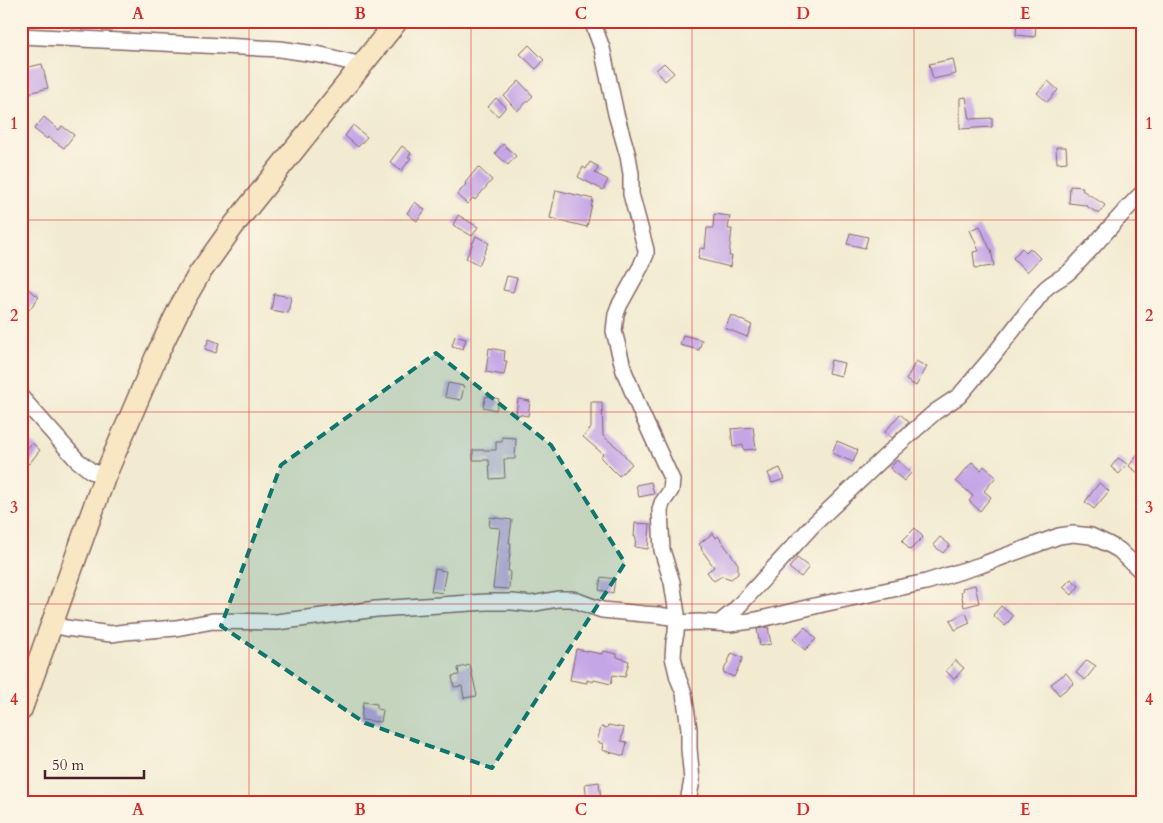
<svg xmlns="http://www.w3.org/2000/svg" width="1163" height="823" font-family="Cardo,serif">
<rect width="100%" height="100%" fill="#fcf5e5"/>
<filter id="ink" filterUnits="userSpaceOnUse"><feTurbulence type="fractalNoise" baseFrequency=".02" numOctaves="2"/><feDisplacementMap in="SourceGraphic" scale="10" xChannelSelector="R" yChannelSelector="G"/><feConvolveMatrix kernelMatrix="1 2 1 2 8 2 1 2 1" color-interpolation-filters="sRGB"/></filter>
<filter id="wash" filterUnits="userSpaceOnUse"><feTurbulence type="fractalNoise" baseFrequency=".0096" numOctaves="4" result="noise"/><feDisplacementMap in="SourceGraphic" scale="20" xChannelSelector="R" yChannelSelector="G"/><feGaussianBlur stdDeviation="1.12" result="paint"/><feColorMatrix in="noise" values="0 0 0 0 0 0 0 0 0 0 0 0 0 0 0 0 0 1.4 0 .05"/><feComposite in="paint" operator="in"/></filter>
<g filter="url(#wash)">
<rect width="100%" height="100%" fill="#f2ebd1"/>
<g id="blocks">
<!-- building -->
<path fill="#c4a6e7" d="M1017 21 1036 24 1035 37 1016 35Z
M529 45 544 60 536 69 520 54Z
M953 59 956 74 933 79 929 64Z
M664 63 674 73 665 81 656 70Z
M42 64 48 88 21 95V69Z
M519 81 533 96 517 111 504 96Z
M1048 81 1058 90 1047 102 1037 93Z
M966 97 970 119 992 118V127L960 129V98Z
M496 98 506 107 498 116 488 107Z
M44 117 59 130 62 126 74 135 64 148 48 137 47 139 34 129Z
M353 125 367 137 358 147 345 136Z
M503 144 516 156 508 165 495 153Z
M402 146 411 153 408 157 411 158 401 171 390 162Z
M1056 147H1066L1067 162 1057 163Z
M590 162 599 167 595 173 608 180 603 190 578 177 583 167 586 169Z
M478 167 492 180 475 200 473 198 467 204 457 195 466 184 465 183Z
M1070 186 1083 187 1082 190 1105 205 1099 214 1085 205 1069 203Z
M556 190 593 199 587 227 550 218Z
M415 202 425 210 417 221 407 213Z
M714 214 730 216 728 229H732L729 256H732L730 267 698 259 700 248 705 249 707 228H713Z
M458 215 478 227 472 236 453 225Z
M980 226 990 249H991L994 266 975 268 973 252 979 251 970 230Z
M850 233 868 237 865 248 847 244Z
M476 236 489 243 479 265 466 258Z
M1022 248 1026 252 1030 248 1040 258 1027 272 1013 258Z
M507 276 517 278 513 292 503 290Z
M21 284 39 297 29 310 21 305Z
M274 294 291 297 288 313 271 310Z
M731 315 752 325 747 337 725 328Z
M683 335 702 340 699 350 680 345Z
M455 336 466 339 463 349 452 346Z
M209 339 219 343 216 353 205 349Z
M489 348 505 351 504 361H507L504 375 486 372Z
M831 360 844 363 841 376 828 373Z
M916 361 927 367 916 386 906 380Z
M448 383 464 386 461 400 445 397Z
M486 396 499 399 496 410 483 407Z
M518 399 530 401 528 416 516 414Z
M591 402H602L603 436 619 449 632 464 619 476 600 457 603 454 583 437 591 428Z
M900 414 909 422 892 438 885 432Z
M753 427 756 449 744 450 743 445 733 447 731 429Z
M502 437 516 438 515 459H504L505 478 490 479 489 460H473V450H496V442H502Z
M837 441 858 450 853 462 832 453Z
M32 443 40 450 29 464 21 458V456Z
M1142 449V476L1129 466Z
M1118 458 1127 464 1119 474 1111 467Z
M897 460 911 473 904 481 890 468Z
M972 462 981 470 984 466 996 477 984 491 991 497 980 511 969 501 973 496 956 481Z
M780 468 785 479 772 483 768 473Z
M651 482 654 494 639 497 636 485Z
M1099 483 1109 491 1094 509 1085 502Z
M490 517 512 520 509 543H511L508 571H510L509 589 493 588 500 528 489 527Z
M635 523 650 524 648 549 635 547 636 537H634Z
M915 528 923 537 910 550 902 541Z
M713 533 716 538 718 536 738 564V574L731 579 722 576 714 581 707 572 714 567 701 549 702 548 699 544Z
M940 537 950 545 943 553 933 545Z
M797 558 809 567 801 577 789 568Z
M435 569 446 571 442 593 431 591Z
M601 577 615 579 613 593 599 590Z
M1071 579 1079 586 1072 595 1063 587Z
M975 585 979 603 964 607 961 592 963 591 962 588Z
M1001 606 1013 616 1005 626 993 615Z
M966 613 970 623 955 630 950 620Z
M768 627 771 644 760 646 757 629Z
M805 627 816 639 805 650 793 639Z
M576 649 602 654 603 651 617 654V657L629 661 625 677 613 675 611 684 594 680 593 682 587 680V683L570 680Z
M732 653 743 658 734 677 723 672Z
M955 660 964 668 954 679 946 671Z
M1087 660 1096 666 1085 680 1076 673Z
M470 665 477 696 464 698 462 686 454 687 452 676 459 675 458 668Z
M1066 673 1074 683 1059 695 1051 684Z
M363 702 377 704V709L383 710 381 722 361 720Z
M608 725 624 728 621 741 627 742 624 756 602 750 603 744 597 742 601 727 607 728Z
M599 782 601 799 587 800 585 784Z"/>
</g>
</g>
<g filter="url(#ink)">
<use href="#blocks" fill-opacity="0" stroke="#856665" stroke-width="1"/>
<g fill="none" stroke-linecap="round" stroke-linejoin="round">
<defs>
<path id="street" d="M592 21 602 48 616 114 628 156 631 174V194L646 250V254L641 266 619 306 616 314 614 331 624 371 640 410 672 480 671 490 662 503 660 510 662 550 672 582 677 614 676 633 674 642 673 657 678 678 684 693 689 729V749L692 780 688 802
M21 36 280 49 321 55 362 65
M21 397 77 460 91 471 105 476
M677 623 699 622 730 624 757 620 823 604 926 582 981 565 1059 536 1073 534 1091 536 1108 544 1119 550 1142 572
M719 623 734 611 813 525 893 449 935 412 959 396 992 357 1045 289C1053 281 1063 278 1070 271 1095 246 1117 218 1142 193
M52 625 66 628 111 634 125 632 176 628 213 621 277 622 376 609 487 602H512L531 604 558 599H572L602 610 644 614 658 615 677 618"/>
<path id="secondary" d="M21 710 105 476 156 357 179 309 199 274 234 225 397 21"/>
</defs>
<!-- street casing -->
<use href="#street" stroke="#856665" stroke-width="18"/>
<!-- secondary casing -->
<use href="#secondary" stroke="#856665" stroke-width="24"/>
<!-- street -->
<use href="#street" stroke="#fff" stroke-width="15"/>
<!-- secondary -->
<use href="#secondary" stroke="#f9e7c3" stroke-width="21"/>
</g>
</g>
<!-- marked area -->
<path fill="#0f766e" fill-opacity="0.2" stroke="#0f766e" stroke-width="4" stroke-dasharray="10 6" stroke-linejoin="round" d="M436 353 551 445 625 563 492 768 365 723 221 626 281 465Z"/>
<!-- grid -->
<path fill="none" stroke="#d62828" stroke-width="1" stroke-opacity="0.55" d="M249 21V802M471 21V802M692 21V802M914 21V802M21 220H1142M21 412H1142M21 604H1142"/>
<!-- margin -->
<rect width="1163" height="823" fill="none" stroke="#fcf5e5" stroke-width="55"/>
<!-- scale -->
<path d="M45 770v8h99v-8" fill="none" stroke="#4a1f2b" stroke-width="2.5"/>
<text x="52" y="770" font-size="15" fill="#4a1f2b" stroke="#fcf5e5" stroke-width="4" paint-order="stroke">50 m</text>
<rect x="28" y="28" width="1108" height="768" fill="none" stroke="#d62828" stroke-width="2"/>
<g font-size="16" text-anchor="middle" font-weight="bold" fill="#d62828">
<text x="138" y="19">A</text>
<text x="360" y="19">B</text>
<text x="581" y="19">C</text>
<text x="803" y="19">D</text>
<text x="1025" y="19">E</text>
<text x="14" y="129">1</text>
<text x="1149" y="129">1</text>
<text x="14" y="321">2</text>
<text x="1149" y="321">2</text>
<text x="14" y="513">3</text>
<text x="1149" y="513">3</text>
<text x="14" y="705">4</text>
<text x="1149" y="705">4</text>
<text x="138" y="815">A</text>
<text x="360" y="815">B</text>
<text x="581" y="815">C</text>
<text x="803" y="815">D</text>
<text x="1025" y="815">E</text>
</g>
</svg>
